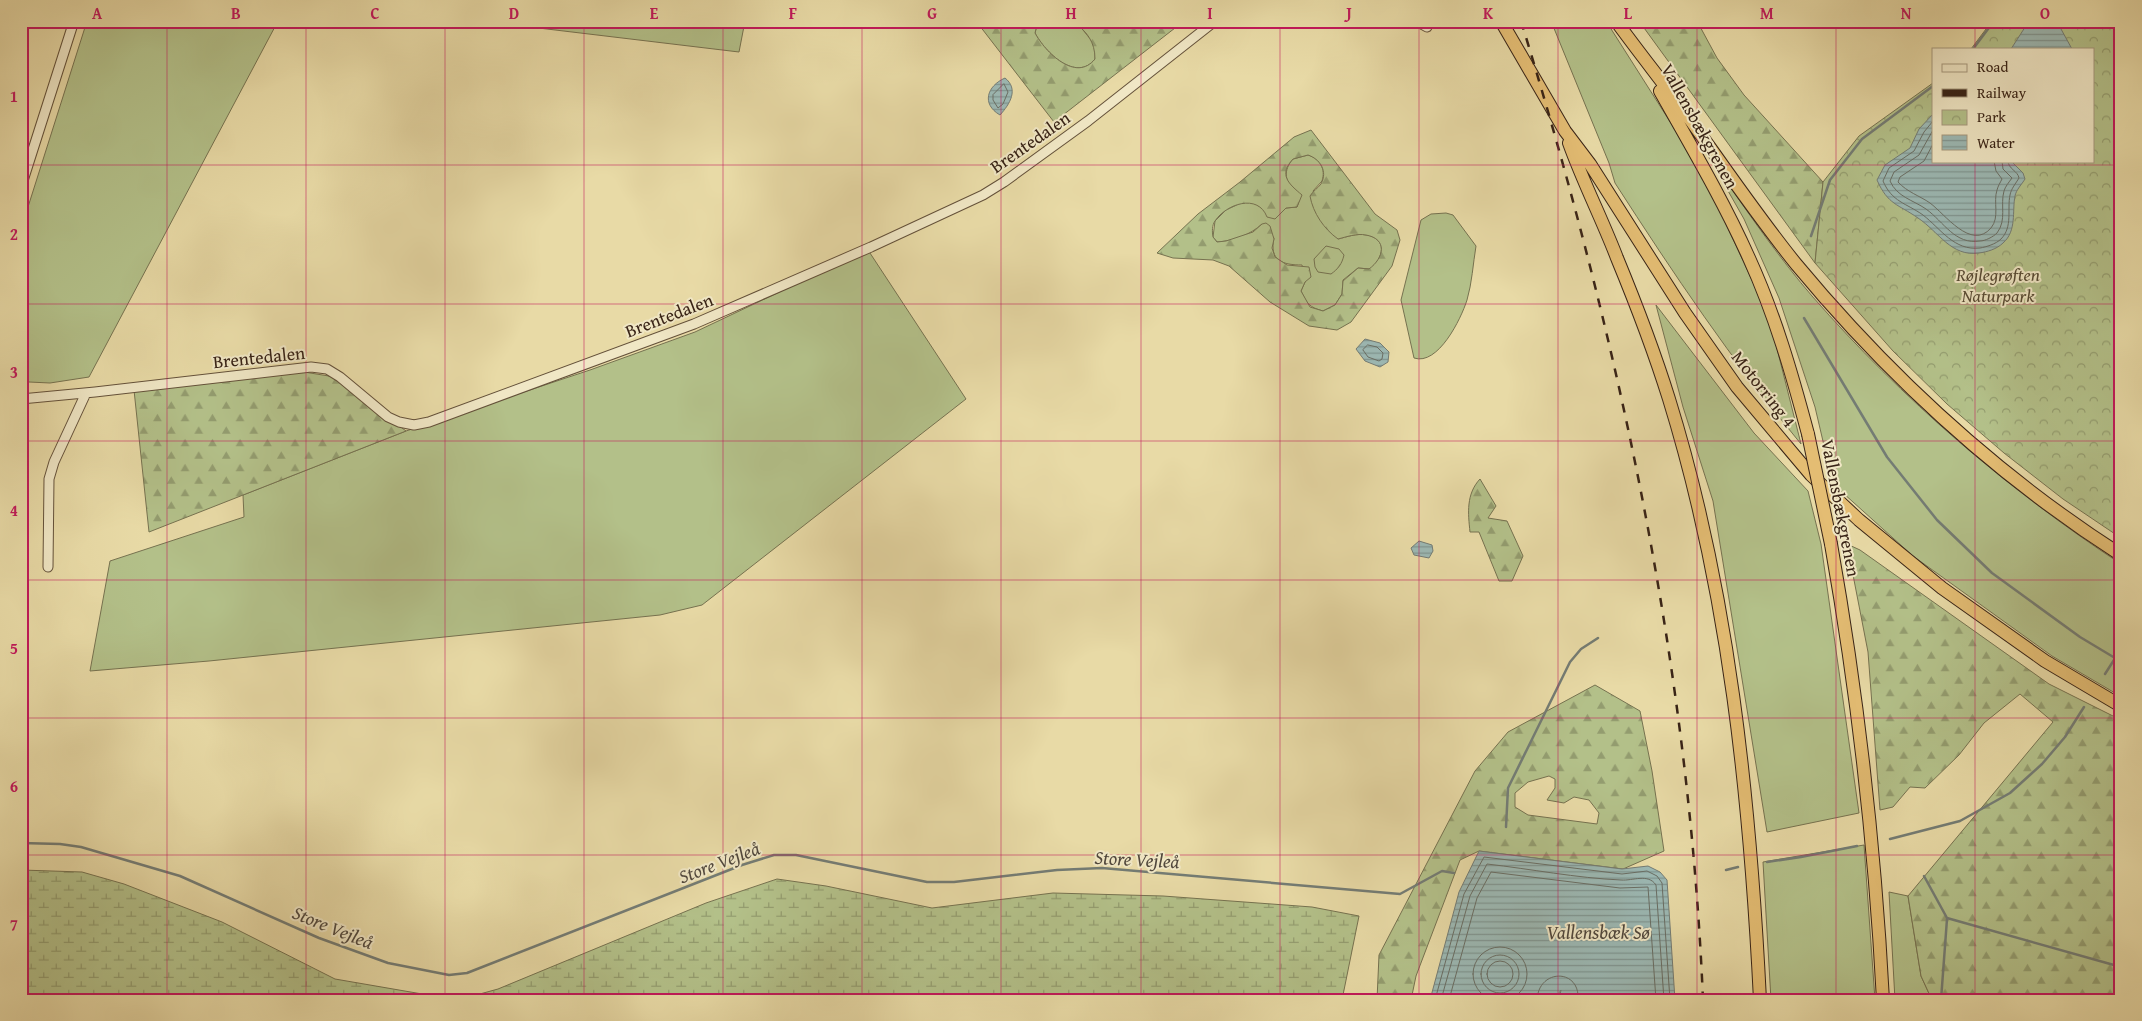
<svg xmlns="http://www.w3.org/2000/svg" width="2142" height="1021" font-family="'Gentium Book Plus',serif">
<defs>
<pattern id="forest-firs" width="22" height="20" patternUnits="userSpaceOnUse" patternTransform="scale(1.25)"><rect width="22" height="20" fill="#b3c089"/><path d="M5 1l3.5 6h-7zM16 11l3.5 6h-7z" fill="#939c6f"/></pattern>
<pattern id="wetland-marsh" width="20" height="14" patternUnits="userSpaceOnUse" patternTransform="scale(1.25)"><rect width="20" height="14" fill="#b3c089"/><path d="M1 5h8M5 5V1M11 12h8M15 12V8" fill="none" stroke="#939c6f"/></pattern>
<pattern id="park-crowns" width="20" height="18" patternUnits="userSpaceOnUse" patternTransform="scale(1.25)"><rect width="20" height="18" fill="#b3c089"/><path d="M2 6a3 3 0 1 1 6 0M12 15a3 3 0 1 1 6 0" fill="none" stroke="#939c6f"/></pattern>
<pattern id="water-rules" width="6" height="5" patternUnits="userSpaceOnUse" patternTransform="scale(1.25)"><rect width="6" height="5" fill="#9cb8b3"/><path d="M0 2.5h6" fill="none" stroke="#809591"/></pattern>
</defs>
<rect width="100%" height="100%" fill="#e8daa6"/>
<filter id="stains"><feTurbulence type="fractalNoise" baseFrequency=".004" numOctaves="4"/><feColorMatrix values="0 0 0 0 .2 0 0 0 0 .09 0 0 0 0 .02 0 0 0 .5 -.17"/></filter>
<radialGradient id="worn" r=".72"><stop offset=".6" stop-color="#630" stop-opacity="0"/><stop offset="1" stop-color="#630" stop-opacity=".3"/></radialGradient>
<!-- grass -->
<path fill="#b3c089" stroke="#767250" d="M87 21H278L89 377 50 383 29 382 21 373V229Z
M480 21H745L739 52Z
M1038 21H1072L1079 25 1095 45V59C1076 83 1045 52 1035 33Z
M1551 21H1606L1702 172 1769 317 1801 444C1732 361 1673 273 1615 183L1609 163Z
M1308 155C1320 159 1326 169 1322 181L1313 191 1338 239C1346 237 1357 233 1366 235 1388 238 1384 258 1370 269L1358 268 1343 280 1342 294 1335 305 1323 311C1309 307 1307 304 1301 291L1305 282 1302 265C1283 265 1269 261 1274 238L1262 224C1250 235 1233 241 1217 242L1213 237 1215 221 1226 210 1241 203 1252 202 1265 210 1297 207 1299 201 1297 191C1284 183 1283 170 1293 159Z
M1726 181C1753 220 1781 260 1812 296 1902 399 2007 489 2121 564V683L2115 693 2052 656 1913 556 1833 484 1815 407 1779 298 1744 219 1723 182Z
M1446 213 1453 215 1476 246C1473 264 1472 283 1467 300 1461 319 1438 366 1414 358L1401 300 1421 220 1431 214Z
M868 250 966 399 702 605 660 615 209 661 90 671 110 561 244 517 243 495 406 431 590 370 695 332Z
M1656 305 1754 433 1808 491 1821 544 1859 813 1767 832 1713 501 1683 407Z
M1864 845 1875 1000H1771L1763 862Z
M1889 892 1908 896 1921 976 1932 1000H1895Z"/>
<!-- forest -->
<path fill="url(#forest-firs)" stroke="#767250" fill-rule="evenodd" d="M976 21H1038L1035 33C1045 52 1076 83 1095 59 1095 42 1087 31 1072 21H1158L1162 25 1167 21H1184L1054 122Z
M1639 21H1697L1717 58 1744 95 1823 182 1815 263Z
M1311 130 1375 214 1397 230 1400 240 1392 266 1351 322 1337 330 1309 326 1270 302 1229 266 1213 260 1173 258 1157 253 1198 214 1240 182 1294 137ZM1308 155C1320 159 1328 171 1321 184 1318 188 1313 191 1310 196 1313 213 1324 229 1338 239 1346 237 1357 233 1366 235 1388 239 1384 258 1369 269L1358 268 1343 281 1342 294 1335 305 1323 311 1310 307 1301 291 1305 282 1311 277 1309 267 1287 265 1275 257 1272 248 1274 239 1270 226 1266 223 1262 224 1253 232 1226 241 1217 242 1213 237C1212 232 1212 225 1215 221 1226 204 1258 193 1267 217L1275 219 1286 208 1297 207 1302 195C1289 184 1278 175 1293 159Z
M1326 246 1339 249 1344 255C1342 264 1338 269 1331 274L1318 272 1315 267 1314 259Z
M304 372 335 377 406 431 149 532 134 390Z
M1480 479 1496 506 1488 518 1507 521 1523 556 1512 581H1499L1479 532H1470C1468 513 1466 494 1480 479Z
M1847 544 1860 550 2049 684 2121 720V1000H1932L1921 976 1908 896 2053 722 2020 694 1984 723 1959 755 1925 788 1910 787 1893 807 1880 810 1868 652Z
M1595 685 1640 711 1652 771 1664 851 1623 869 1479 851 1460 860 1416 976 1411 1000H1377L1379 955 1475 771 1508 732ZM1549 776 1555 779V788L1547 800 1564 803 1574 797 1589 800 1599 813 1597 824 1528 815 1515 807V793L1528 782Z"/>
<!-- wetland -->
<path fill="url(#wetland-marsh)" stroke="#767250" d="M21 870 82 872 124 884 222 922 335 979 457 1000H21Z
M777 879 826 886 932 908 1053 893 1163 896 1312 907 1359 916 1342 1000H458L498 989 706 903Z"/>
<!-- park -->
<path fill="url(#park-crowns)" stroke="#767250" d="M1992 21H2121V538L2063 499 2004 453 1947 404 1893 351 1815 263 1823 182 1859 136 1933 83V161H2093V49H1971Z"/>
<!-- water -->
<path fill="url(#water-rules)" stroke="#747c74" d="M2029 21H2061V29L2072 49H2011Z
M1005 78C1019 89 1010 104 1000 115 981 104 987 86 1005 78Z
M1933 114V161H2011L2023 173 2025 179C2022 184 2016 190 2015 196 2012 211 2017 231 2003 243 1997 249 1987 252 1979 253 1951 257 1939 232 1918 218 1898 204 1888 205 1877 180L1885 165 1910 148 1919 129Z
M1365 339 1380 343 1389 352 1388 362 1380 367 1365 361 1356 349Z
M1419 541 1432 545 1433 551 1429 558 1414 555 1411 548Z
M1479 851 1622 869 1648 866 1660 872 1667 880 1675 1000H1559L1561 990 1554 1000H1430L1459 892Z"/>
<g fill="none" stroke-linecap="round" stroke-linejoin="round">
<!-- shore -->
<path stroke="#6a6e64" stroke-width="1" d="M1004 84 1008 92 1003 104 998 108 993 100V95Z
M1933 121 1924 132 1914 151 1889 168 1883 181C1892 202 1906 203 1923 215 1941 229 1954 251 1980 248 1986 247 1996 244 2001 239 2013 227 2007 209 2010 195 2011 189 2016 183 2019 178 2018 171 2008 169 2008 161
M1933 130 1919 155 1894 172 1890 181C1897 197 1913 200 1926 209 1944 222 1955 245 1980 241 1985 241 1993 237 1997 233 2007 220 2000 205 2004 191 2005 187 2009 182 2012 178L2003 169 2002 161
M1933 144 1924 161 1900 177 1898 182C1907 192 1920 196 1930 203 1945 214 1971 251 1991 228 2000 217 1993 202 1997 190 1998 186 2000 183 2002 179L1996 171 1994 161
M1368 345 1377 347 1383 353 1382 359 1379 361 1368 357 1363 350Z
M1473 974a27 27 0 1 1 54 0a27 27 0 1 1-54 0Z
M1481 974a19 19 0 1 1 38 0a19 19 0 1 1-38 0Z
M1487 974a13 13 0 1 1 26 0a13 13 0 1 1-26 0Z
M1435 1000 1464 894 1484 857 1622 874 1647 871 1657 876 1662 883 1670 1000
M1441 1000 1470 896 1487 864C1531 869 1576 878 1621 880 1633 881 1648 873 1656 885L1664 1000
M1449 1000 1477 898 1491 872 1620 888 1648 887 1656 1000
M1537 1000C1538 968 1581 968 1578 1000"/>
<!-- stream -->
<path stroke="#747c74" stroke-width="2.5" d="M1973 49 1994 21
M1811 236 1830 180 1862 139 1933 86
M1804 318 1887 457 1937 520 1992 573 2080 637 2115 658
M2105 674 2121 649
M1506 827 1508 788 1570 662 1581 649 1598 638
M1890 839 1960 821 2010 793 2042 764 2065 737 2084 707
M21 843 60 844 81 847 180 876 319 938 388 963 449 975 467 973 742 865 774 855H796L927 882H954L1057 870 1102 868 1400 894 1442 871 1454 873
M1767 862 1801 857 1857 846
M1726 870 1738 867
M1924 876 1947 918 2121 967
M1941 1000 1947 919"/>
<defs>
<path id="minor" d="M1416 21 1427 27
M21 187 74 21
M21 399 95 392 311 367 327 369 340 377 388 417 399 422 414 425 429 422 694 324 871 247 983 195 1004 182 1088 121 1215 21
M48 567 49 479 54 462 86 393"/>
<path id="highway" d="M1501 21 1565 131 1590 164 1685 313 1737 387 1811 475 1859 520 1942 588 2045 661 2121 706
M1616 21C1640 54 1665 85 1689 118 1724 167 1758 217 1796 264 1889 376 1998 476 2121 555
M1660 91C1691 146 1723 200 1749 258 1775 315 1792 374 1808 434
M1569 143C1583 182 1602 219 1617 258 1636 304 1654 351 1669 399 1729 593 1750 798 1760 1000
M1831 544C1858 696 1875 846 1883 1000"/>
</defs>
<!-- minor casing -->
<use href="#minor" stroke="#64513a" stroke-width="11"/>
<!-- highway casing -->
<use href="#highway" stroke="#382316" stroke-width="14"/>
<!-- minor -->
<use href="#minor" stroke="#f0e7c5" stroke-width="9"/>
<!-- highway -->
<use href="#highway" stroke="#e4bd73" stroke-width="12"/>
<!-- rail -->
<path stroke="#382316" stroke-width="2.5" stroke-dasharray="9 9" stroke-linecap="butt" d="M1521 21C1619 340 1689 666 1703 1000"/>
<defs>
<path id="highway-bridge" d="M1808 434 1831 544"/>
</defs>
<!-- highway-bridge casing -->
<use href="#highway-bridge" stroke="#382316" stroke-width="14" stroke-linecap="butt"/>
<!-- highway-bridge -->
<use href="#highway-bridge" stroke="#e4bd73" stroke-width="12"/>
</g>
<!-- grid -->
<path fill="none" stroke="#c2185b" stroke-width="1" stroke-opacity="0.55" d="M167 21V1000M306 21V1000M445 21V1000M584 21V1000M723 21V1000M862 21V1000M1001 21V1000M1141 21V1000M1280 21V1000M1419 21V1000M1558 21V1000M1697 21V1000M1836 21V1000M1975 21V49M1975 161V1000M21 165H2121M21 304H2121M21 441H2121M21 580H2121M21 718H2121M21 855H2121"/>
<g text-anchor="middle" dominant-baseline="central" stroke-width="4" stroke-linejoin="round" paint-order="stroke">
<!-- street labels -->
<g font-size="18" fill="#382316" stroke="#f0e7c5">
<text transform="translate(1700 126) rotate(61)">Vallensbækgrenen</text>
<text transform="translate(1030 142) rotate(-35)">Brentedalen</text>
<text transform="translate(669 315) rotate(-21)">Brentedalen</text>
<text transform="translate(259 357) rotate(-6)">Brentedalen</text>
<text transform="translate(1764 389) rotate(52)">Motorring 4</text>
<text transform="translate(1841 508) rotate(79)">Vallensbækgrenen</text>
</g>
<!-- park labels -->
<g font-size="18" font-style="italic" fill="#574a33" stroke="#f0e7c5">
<text x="1998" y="274">Røjlegrøften<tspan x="1998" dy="21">Naturpark</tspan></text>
</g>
<!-- water labels -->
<g font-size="19" font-style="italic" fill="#51483d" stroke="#f0e7c5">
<text transform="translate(1137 859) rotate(3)">Store Vejleå</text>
<text transform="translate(719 862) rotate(-21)">Store Vejleå</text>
<text transform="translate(333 927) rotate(22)">Store Vejleå</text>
<text x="1598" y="932">Vallensbæk Sø</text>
</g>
</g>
<!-- margin -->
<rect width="2142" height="1021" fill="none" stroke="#e8daa6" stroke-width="55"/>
<!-- legend -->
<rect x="1932" y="48" width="162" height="115" fill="#f0e7c5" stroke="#a6997f"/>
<rect x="1942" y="64" width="25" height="8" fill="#f0e7c5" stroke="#a6997f"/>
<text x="1977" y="72" font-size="15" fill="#382316">Road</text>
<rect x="1942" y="89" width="25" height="8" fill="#382316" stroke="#a6997f"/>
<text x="1977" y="98" font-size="15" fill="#382316">Railway</text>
<rect x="1942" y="110" width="25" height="15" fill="url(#park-crowns)" stroke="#a6997f"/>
<text x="1977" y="122" font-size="15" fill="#382316">Park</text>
<rect x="1942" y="135" width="25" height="15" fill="url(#water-rules)" stroke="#a6997f"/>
<text x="1977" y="148" font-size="15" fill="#382316">Water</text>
<rect x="28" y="28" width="2086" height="966" fill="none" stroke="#c2185b" stroke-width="2"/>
<g font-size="16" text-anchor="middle" font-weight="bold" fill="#c2185b">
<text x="97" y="19">A</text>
<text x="236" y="19">B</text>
<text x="375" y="19">C</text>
<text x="514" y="19">D</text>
<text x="654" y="19">E</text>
<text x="793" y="19">F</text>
<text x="932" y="19">G</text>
<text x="1071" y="19">H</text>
<text x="1210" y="19">I</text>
<text x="1349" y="19">J</text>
<text x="1488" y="19">K</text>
<text x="1628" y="19">L</text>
<text x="1767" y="19">M</text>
<text x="1906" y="19">N</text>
<text x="2045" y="19">O</text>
<text x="14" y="102">1</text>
<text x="14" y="240">2</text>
<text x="14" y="378">3</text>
<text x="14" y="516">4</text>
<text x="14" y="654">5</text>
<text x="14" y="792">6</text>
<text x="14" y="930">7</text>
</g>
<rect width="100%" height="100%" filter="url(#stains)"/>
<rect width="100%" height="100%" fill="url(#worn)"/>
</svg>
